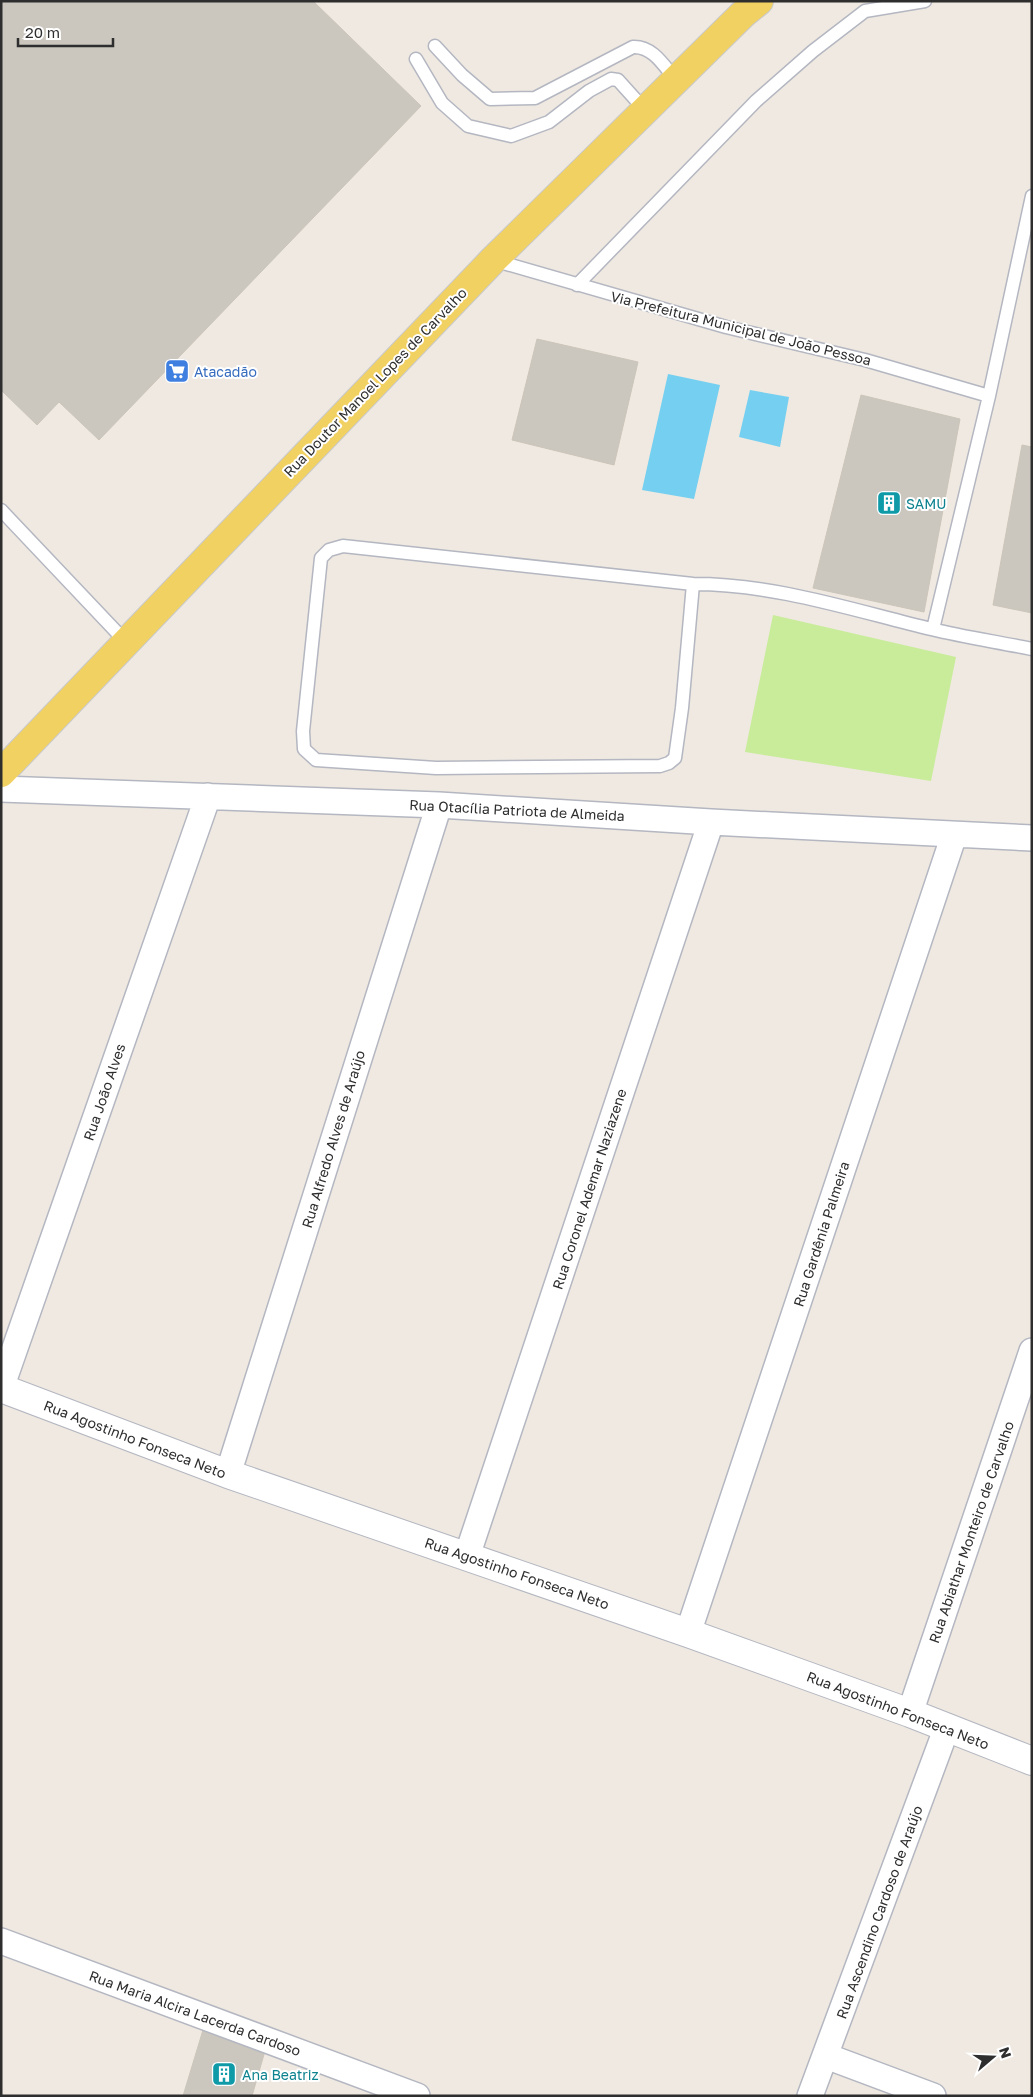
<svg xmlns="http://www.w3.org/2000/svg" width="1033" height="2097" font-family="'Golos Text',sans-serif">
<rect width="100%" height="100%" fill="#efe9e1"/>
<!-- pitch -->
<path fill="#c9ec9a" d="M773 615 956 657 931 781 745 752Z"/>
<!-- water -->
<path fill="#75cff0" d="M668 374 720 385 694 499 642 490Z
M750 390 789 397 780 447 739 437Z"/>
<!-- building -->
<path fill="#cbc7bf" stroke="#cbc5ba" d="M1 1H313L421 106 99 440 59 402 37 425 1 390Z
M537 339 638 362 614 465 512 440Z
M861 395 960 419 924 612 813 588Z
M1022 445 1032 447V613L993 605Z
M203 2030 265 2051 252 2096H183Z"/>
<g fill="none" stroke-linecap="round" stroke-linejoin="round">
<defs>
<path id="service" d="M435 46 462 75 490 99 535 98 633 47C653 46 664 66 676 80
M416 59 442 103 468 126 511 136 549 122 589 91 611 79 618 80 645 110
M493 260 726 327 865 360 989 396
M577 285 756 101 813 51 865 11 925 1
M1 510 126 642
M693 584 682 708 675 758 669 763 660 766 436 768 316 760 304 749 303 731 321 558 329 550 343 546 693 584C775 584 852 610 931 629 964 637 998 642 1032 649
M933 629 989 396 1032 196"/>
<path id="minor" d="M1 789 439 805 711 822 1032 838
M1 1388 208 796
M228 1474 439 805
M467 1556 711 822
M688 1633 954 835
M910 1713 1032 1351
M1 1941 417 2096
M826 2056 933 2096
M810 2096 947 1727"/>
<path id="secondary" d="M1 1388 228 1474 688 1633 910 1713 1032 1761"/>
<path id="primary" d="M1 773 493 260 743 14 759 1"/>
</defs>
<!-- service casing -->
<use href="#service" stroke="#b4b7c1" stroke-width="15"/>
<!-- minor casing -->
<use href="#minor" stroke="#b4b7c1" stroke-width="28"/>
<!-- secondary casing -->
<use href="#secondary" stroke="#b4b7c1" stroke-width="30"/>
<!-- primary casing -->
<use href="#primary" stroke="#c9c9c9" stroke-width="30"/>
<!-- service -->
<use href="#service" stroke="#fff" stroke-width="12"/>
<!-- minor -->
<use href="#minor" stroke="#fff" stroke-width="25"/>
<!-- secondary -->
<use href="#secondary" stroke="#fff" stroke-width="28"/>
<!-- primary -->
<use href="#primary" stroke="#f2d163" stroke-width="28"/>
</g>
<!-- icons -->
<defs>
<symbol id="supermarket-square" viewBox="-11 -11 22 22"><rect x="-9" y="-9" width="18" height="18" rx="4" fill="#3f7fe0" stroke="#fff"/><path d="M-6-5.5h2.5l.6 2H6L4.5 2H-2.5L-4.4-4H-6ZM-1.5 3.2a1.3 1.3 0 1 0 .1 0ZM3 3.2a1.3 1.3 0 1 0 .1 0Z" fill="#fff"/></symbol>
<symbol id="building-square" viewBox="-11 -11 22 22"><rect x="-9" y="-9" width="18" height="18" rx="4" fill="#0f9aa8" stroke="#fff"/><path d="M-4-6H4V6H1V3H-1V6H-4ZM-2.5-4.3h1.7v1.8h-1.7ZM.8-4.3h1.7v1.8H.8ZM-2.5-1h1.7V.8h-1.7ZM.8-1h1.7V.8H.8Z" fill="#fff"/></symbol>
</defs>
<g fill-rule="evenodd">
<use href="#supermarket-square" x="163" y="357" width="28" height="28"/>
<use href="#building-square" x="875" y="489" width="28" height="28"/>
<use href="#building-square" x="210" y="2060" width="28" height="28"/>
</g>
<g text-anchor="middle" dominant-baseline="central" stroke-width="4" stroke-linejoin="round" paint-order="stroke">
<!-- street labels -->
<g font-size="14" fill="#2e2e2e" stroke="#fff">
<text transform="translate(741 328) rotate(14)">Via Prefeitura Municipal de João Pessoa</text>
<text transform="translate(375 382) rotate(-46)">Rua Doutor Manoel Lopes de Carvalho</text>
<text transform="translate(517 810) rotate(3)">Rua Otacília Patriota de Almeida</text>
<text transform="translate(104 1092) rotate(-71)">Rua João Alves</text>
<text transform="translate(333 1139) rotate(-73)">Rua Alfredo Alves de Araújo</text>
<text transform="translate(589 1189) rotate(-72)">Rua Coronel Ademar Naziazene</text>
<text transform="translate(821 1234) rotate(-72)">Rua Gardênia Palmeira</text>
<text transform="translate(135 1439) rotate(21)">Rua Agostinho Fonseca Neto</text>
<text transform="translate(971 1532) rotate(-71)">Rua Abiathar Monteiro de Carvalho</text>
<text transform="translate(517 1573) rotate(19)">Rua Agostinho Fonseca Neto</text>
<text transform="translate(898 1710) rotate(21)">Rua Agostinho Fonseca Neto</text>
<text transform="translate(879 1912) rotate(-70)">Rua Ascendino Cardoso de Araújo</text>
<text transform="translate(195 2013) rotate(20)">Rua Maria Alcira Lacerda Cardoso</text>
</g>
<!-- shop labels -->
<g font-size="14" fill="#366cbe" stroke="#fff" text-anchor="start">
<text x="194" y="371">Atacadão</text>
</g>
<!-- culture labels -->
<g font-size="14" fill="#0d838f" stroke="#fff" text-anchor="start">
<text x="906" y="503">SAMU</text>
<text x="242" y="2074">Ana Beatriz</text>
</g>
</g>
<!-- border -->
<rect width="1033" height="2097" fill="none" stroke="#2e2e2e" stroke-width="5"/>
<!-- north arrow -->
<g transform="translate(993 2057) rotate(71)" stroke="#ffffff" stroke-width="4" paint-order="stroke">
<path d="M0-4L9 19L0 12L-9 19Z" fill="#2e2e2e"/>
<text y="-8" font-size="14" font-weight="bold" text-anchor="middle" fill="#2e2e2e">N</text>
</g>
<!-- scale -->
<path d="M18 38v8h95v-8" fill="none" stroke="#2e2e2e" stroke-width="2.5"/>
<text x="25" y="38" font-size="15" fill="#2e2e2e" stroke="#ffffff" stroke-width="4" paint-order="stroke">20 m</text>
</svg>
